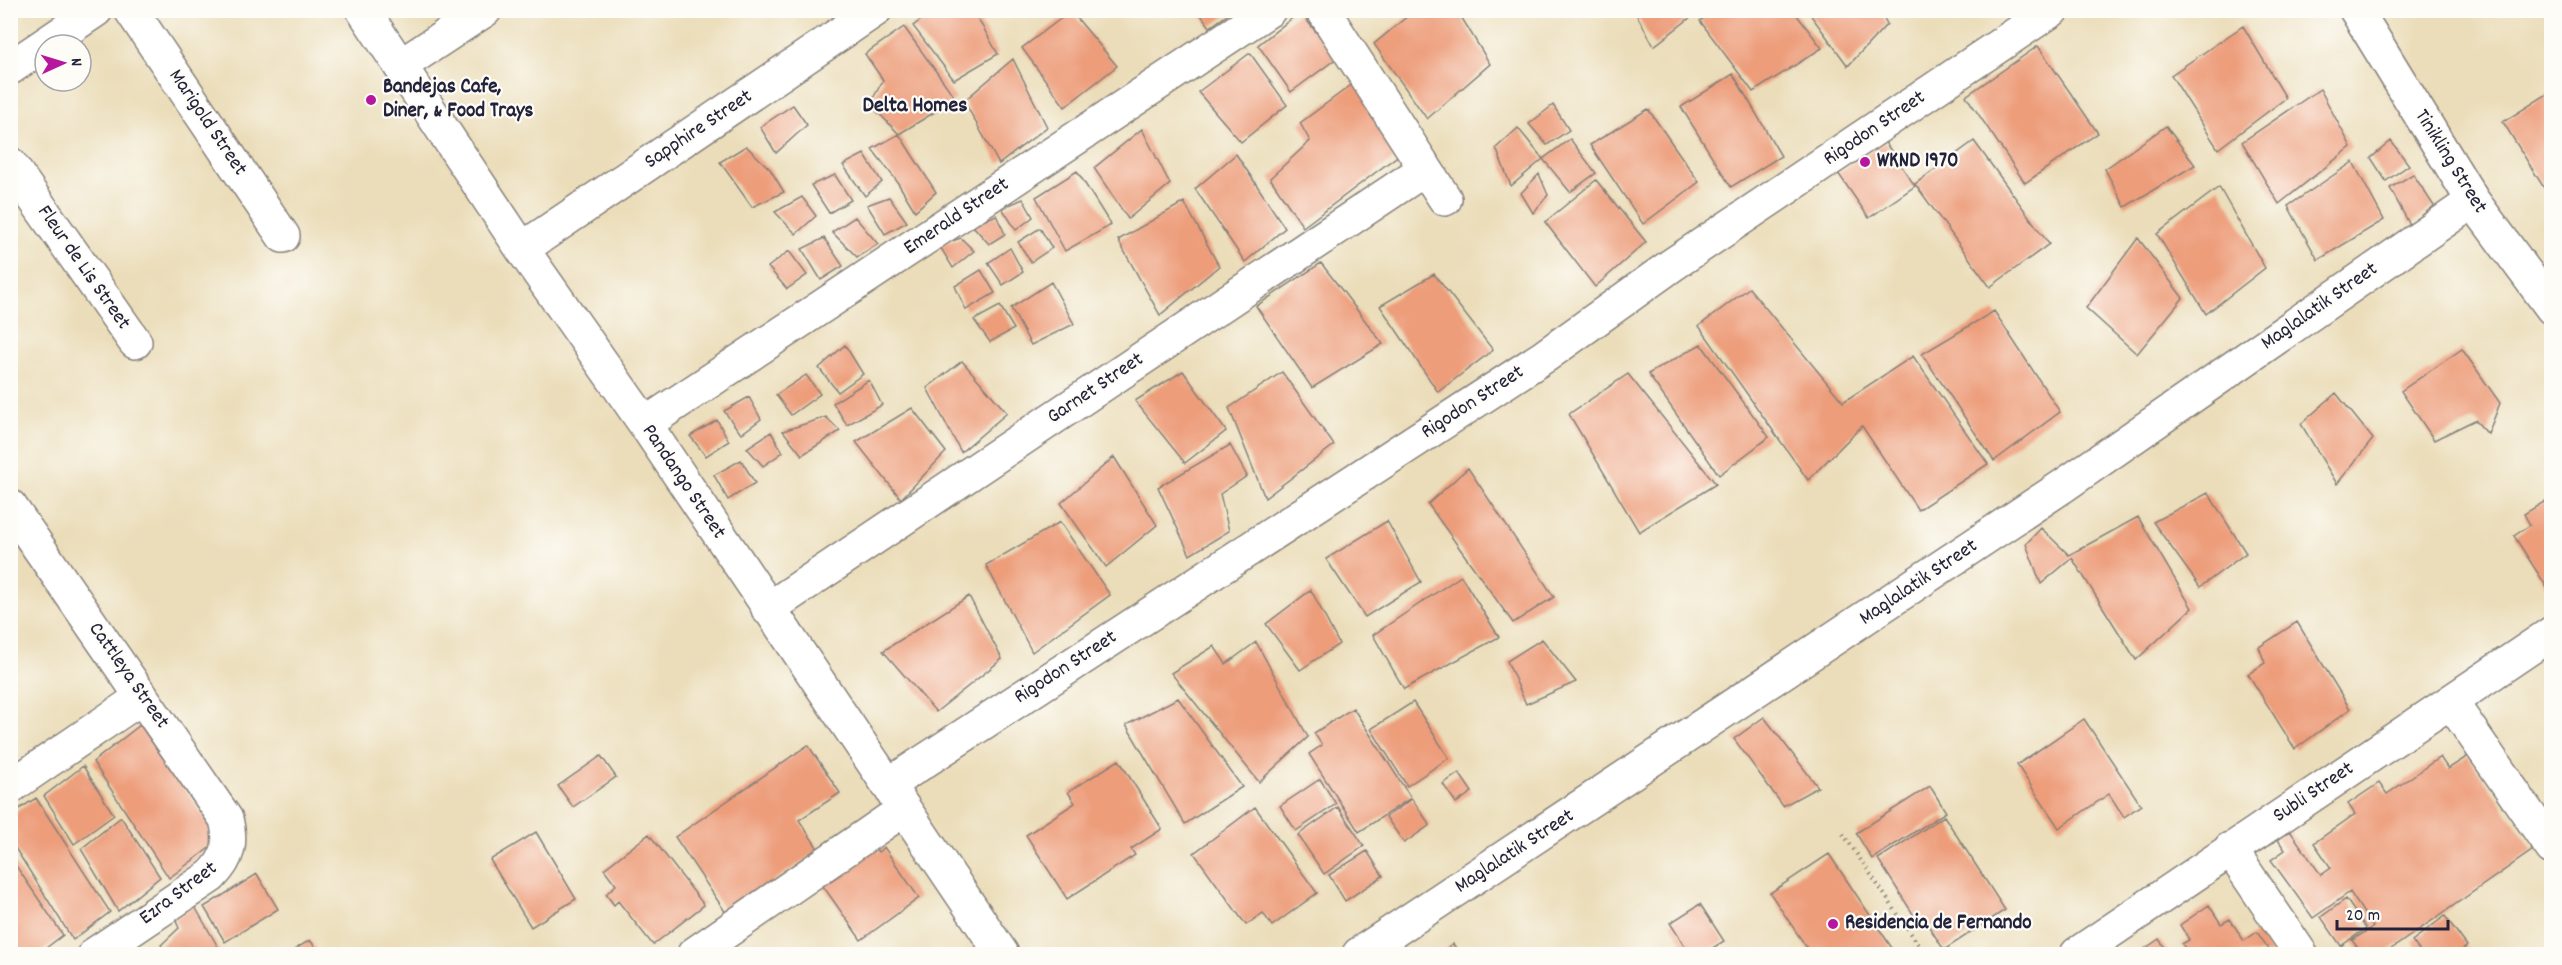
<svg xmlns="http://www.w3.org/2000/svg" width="2562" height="965" font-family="Dekko,sans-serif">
<rect width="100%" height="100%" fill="#fdfcf7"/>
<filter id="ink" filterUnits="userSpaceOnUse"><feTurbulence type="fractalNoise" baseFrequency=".0167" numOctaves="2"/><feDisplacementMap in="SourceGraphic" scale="12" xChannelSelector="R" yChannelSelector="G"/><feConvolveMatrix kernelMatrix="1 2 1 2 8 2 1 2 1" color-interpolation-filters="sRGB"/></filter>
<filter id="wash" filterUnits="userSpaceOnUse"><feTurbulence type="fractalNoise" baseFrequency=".008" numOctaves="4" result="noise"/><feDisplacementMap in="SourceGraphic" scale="24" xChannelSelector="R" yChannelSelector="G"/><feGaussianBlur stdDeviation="1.35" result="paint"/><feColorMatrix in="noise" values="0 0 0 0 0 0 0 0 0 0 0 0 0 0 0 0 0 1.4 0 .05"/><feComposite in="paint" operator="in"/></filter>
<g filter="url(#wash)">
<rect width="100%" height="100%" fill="#ebddb9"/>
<g id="blocks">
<!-- building -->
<path fill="#ed9d7a" d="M934 10H973L998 54 954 80 913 26Z
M1197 10H1234L1210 27Z
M1415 10H1457L1490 64 1427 119 1374 44Z
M1634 10H1700L1654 46Z
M1715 10H1793L1822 48 1753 92 1700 21Z
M1807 10H1880L1887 24 1848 66Z
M1071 11 1117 66 1065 107 1022 48Z
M1300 12 1337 58 1291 92 1258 45Z
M2243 26 2286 98 2218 149 2171 75Z
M904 27 956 99 899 134 870 104 883 80 865 54Z
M2038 46 2098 133 2025 183 1966 96Z
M1250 53 1287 105 1241 142 1198 92Z
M1013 59 1047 127 999 164 964 101Z
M1733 74 1781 156 1731 187 1681 107Z
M1358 80 1400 154 1303 227 1270 178 1310 141 1300 123Z
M2320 89 2351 147 2279 204 2242 142Z
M2552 91V183L2544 188 2503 122Z
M793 105 807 125 776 153 760 127Z
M1553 105 1569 130 1547 145 1529 124Z
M1648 109 1699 182 1643 224 1590 145Z
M2166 126 2195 165 2125 207 2105 169Z
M1518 128 1543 159 1511 186 1496 148Z
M1142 129 1170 184 1128 219 1094 168Z
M899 134 936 192 915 211 896 180 872 149Z
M1570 139 1596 173 1570 192 1543 159Z
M1974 141 2049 244 1990 287 1915 184Z
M2391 141 2409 165 2386 181 2371 158Z
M1885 142 1915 186 1869 218 1838 173Z
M746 146 770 169 784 192 752 207 720 162Z
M864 154 882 182 865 196 843 165Z
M1236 154 1285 228 1245 262 1195 189Z
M2353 162 2384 220 2318 260 2288 206Z
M1077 171 1111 225 1065 251 1036 197Z
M1539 174 1548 195 1533 213 1521 193Z
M2413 174 2434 206 2410 225 2390 188Z
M835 175 851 200 829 213 811 185Z
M1596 180 1646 242 1595 287 1545 222Z
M2219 187 2265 268 2206 314 2157 234Z
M802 197 816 216 796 234 775 212Z
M889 197 907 222 885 234 867 205Z
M1023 199 1033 217 1016 230 1002 208Z
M1184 202 1219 266 1160 315 1118 240Z
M996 215 1005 234 989 244 973 226Z
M855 217 878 244 857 257 832 232Z
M1040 228 1052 248 1031 262 1018 242Z
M824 238 843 266 821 280 802 249Z
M961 238 974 251 953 268 939 245Z
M2138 238 2183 298 2137 354 2086 308Z
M1010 248 1023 272 1003 285 988 263Z
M789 251 807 275 787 289 768 267Z
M1321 263 1383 344 1312 388 1256 306Z
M981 270 995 293 966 310 955 286Z
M1434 274 1493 350 1438 392 1380 306Z
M1051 282 1074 324 1031 345 1011 308Z
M1749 288 1843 402 1913 356 1988 464 1918 510 1862 426 1808 480 1699 326Z
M1000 306 1014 329 990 342 974 320Z
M1994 311 2060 412 1994 461 1922 354Z
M1701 344 1769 437 1719 475 1648 374Z
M845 345 863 374 838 392 819 368Z
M2462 349 2500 403 2488 434 2475 420 2434 440 2401 391Z
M962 361 1007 413 961 452 927 388Z
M1183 371 1226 431 1185 463 1135 401Z
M1282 372 1334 445 1265 498 1229 408Z
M1628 374 1716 484 1639 532 1569 414Z
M806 375 820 394 791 415 776 395Z
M869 380 882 405 847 425 833 403Z
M2336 393 2373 439 2337 484 2301 424Z
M749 397 761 419 741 434 724 411Z
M912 408 946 452 901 499 856 442Z
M826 417 840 431 802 455 783 431Z
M717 420 729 441 706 456 690 436Z
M771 432 783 452 763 466 747 448Z
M1230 445 1247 476 1220 494 1229 531 1190 555 1158 487Z
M1114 457 1157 525 1106 567 1061 503Z
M741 460 755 483 728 500 714 475Z
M1468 468 1554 597 1513 623 1428 504Z
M2208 493 2246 553 2200 587 2153 522Z
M2552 497V587L2548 589 2514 536 2530 525 2524 514Z
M2138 517 2192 608 2136 660 2072 558 2041 584 2026 544 2041 528 2069 555Z
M1387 521 1421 582 1365 617 1326 559Z
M1060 522 1110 595 1032 652 986 565Z
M1461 576 1499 637 1404 689 1373 635Z
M1311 590 1339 644 1300 670 1266 624Z
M969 596 1002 659 936 712 883 651Z
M2297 622 2350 709 2295 749 2248 674 2265 663 2259 647Z
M1542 639 1576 682 1526 704 1507 661Z
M1256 642 1308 737 1259 782 1171 673 1214 646 1226 664Z
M1178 698 1242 787 1185 824 1126 725Z
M1413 702 1449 758 1407 786 1371 729Z
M1353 708 1411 798 1359 832 1309 754 1322 745 1314 733Z
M1764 717 1818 787 1783 806 1734 739Z
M2084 719 2141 805 2124 817 2109 794 2059 828 2017 765Z
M140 725 220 840 169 878 93 762Z
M808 745 840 793 799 820 819 850 726 913 675 837Z
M601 756 616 777 573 807 558 786Z
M2468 756 2533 850 2384 954H2362L2352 940 2373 927 2350 892 2313 918 2271 860 2285 850 2276 837 2288 828 2321 875 2331 868 2314 843 2355 814 2348 804 2379 783 2387 794 2440 757 2448 769Z
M1119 760 1162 829 1131 849 1135 855 1067 899 1026 835 1075 803 1068 792Z
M83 766 114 815 74 844 44 796Z
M1459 773 1472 792 1456 803 1443 784Z
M1320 779 1336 804 1296 831 1280 806Z
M1930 786 1946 812 1872 859 1856 833Z
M36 798 110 912 73 940 10 840V815Z
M1412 799 1430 825 1404 843 1386 817Z
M1255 807 1317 893 1272 926 1263 913 1246 925 1194 853Z
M1338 807 1364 846 1324 874 1298 835Z
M1944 816 2005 910 1944 950 1926 922 1920 925 1878 859Z
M121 817 160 877 118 911 81 849Z
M536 832 576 899 531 927 490 860Z
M649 834 704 905 653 945 618 901 614 905 606 894 616 885 604 869Z
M870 841 878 852 884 847 919 898 861 940 823 886 841 874 835 866Z
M1367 851 1383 876 1345 901 1329 875Z
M1829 854 1896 954H1811L1770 893Z
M10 857 63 935 38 954H10Z
M257 874 278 909 225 942 204 907Z
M2346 899 2366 928 2341 946 2321 917Z
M1700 904 1724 941 1703 954H1690L1670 923Z
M194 905 222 954H168L161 945 179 928 175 919Z
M2209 905 2221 924 2230 919 2244 941 2257 932 2272 954H2177L2186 949 2182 944 2189 940 2180 925Z
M2445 916 2467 946 2460 952 2462 954H2422L2412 941Z
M2159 939 2169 954H2146L2143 950Z
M310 940 320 954H288L292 951Z
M1453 944 1460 954H1438Z"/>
</g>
</g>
<g filter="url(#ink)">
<use href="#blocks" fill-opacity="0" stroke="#86807a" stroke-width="1.5"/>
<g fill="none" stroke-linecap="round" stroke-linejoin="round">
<defs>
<path id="minor" d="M131 10 283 236
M363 10 522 249 645 424 1002 954
M1323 10 1445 199
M2356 10 2473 201 2552 308
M400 66 485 10
M10 68 96 10
M10 164 135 342
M522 249 875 10
M645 424 1269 10
M10 506 226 819C232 843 229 858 211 876L95 954
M768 609 1425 169
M2451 702 2552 848
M888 785 1545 356 1672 265 2052 10
M10 787 142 697
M2230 849 2301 954
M694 954 903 810
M1359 954 2063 486 2473 201
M2077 954 2552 633"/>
</defs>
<!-- minor casing -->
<use href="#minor" stroke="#86807a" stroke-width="36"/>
<!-- path -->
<path stroke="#86807a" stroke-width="4" stroke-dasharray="1.5 4.5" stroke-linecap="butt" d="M1843 834 1925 954"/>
<!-- minor -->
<use href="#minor" stroke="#fff" stroke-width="33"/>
</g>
</g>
<!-- markers -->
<g fill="#b5179e" stroke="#fdfcf7" stroke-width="2">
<circle cx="371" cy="100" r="6"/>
<circle cx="1865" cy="162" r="6"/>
<circle cx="1833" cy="924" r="6"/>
</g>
<g text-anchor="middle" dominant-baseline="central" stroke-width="4.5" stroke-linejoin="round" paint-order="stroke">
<!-- poi labels -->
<g font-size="21" font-weight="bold" fill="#22223b" stroke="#fdfcf7" text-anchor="start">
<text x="383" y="88">Bandejas Cafe,<tspan x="383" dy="24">Diner, &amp; Food Trays</tspan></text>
<text x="1877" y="162">WKND 1970</text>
<text x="1845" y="924">Residencia de Fernando</text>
</g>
<!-- street labels -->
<g font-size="21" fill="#22223b" stroke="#fdfcf7">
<text transform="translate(207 123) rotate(56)">Marigold Street</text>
<text transform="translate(1875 129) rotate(-34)">Rigodon Street</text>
<text transform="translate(699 130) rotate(-34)">Sapphire Street</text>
<text transform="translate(2450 162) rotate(58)">Tinikling Street</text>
<text transform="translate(957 217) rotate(-34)">Emerald Street</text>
<text transform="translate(83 268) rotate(55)">Fleur de Lis Street</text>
<text transform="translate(2320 307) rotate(-35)">Maglalatik Street</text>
<text transform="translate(1096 389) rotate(-34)">Garnet Street</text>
<text transform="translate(1473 403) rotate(-33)">Rigodon Street</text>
<text transform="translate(683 482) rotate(56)">Pandango Street</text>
<text transform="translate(1919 583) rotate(-34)">Maglalatik Street</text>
<text transform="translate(1066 668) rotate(-33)">Rigodon Street</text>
<text transform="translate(128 676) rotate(55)">Cattleya Street</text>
<text transform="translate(2314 793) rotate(-34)">Subli Street</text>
<text transform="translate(1515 852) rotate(-33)">Maglalatik Street</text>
<text transform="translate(179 894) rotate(-37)">Ezra Street</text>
</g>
<!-- neighbourhood labels -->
<g font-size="22" font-weight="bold" fill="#22223b" stroke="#fdfcf7">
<text x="915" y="106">Delta Homes</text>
</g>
</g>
<!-- margin -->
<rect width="2562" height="965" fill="none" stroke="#fdfcf7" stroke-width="36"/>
<!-- north arrow -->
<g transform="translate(63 63) rotate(86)"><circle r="28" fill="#fdfcf7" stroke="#a5a5ac" stroke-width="1.5"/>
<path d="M0-4.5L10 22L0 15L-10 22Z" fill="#b5179e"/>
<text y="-9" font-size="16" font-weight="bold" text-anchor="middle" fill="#22223b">N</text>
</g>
<!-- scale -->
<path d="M2337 920v9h111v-9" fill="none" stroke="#22223b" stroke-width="3"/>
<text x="2346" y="920" font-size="18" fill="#22223b" stroke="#fdfcf7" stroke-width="4.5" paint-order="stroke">20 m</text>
</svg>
